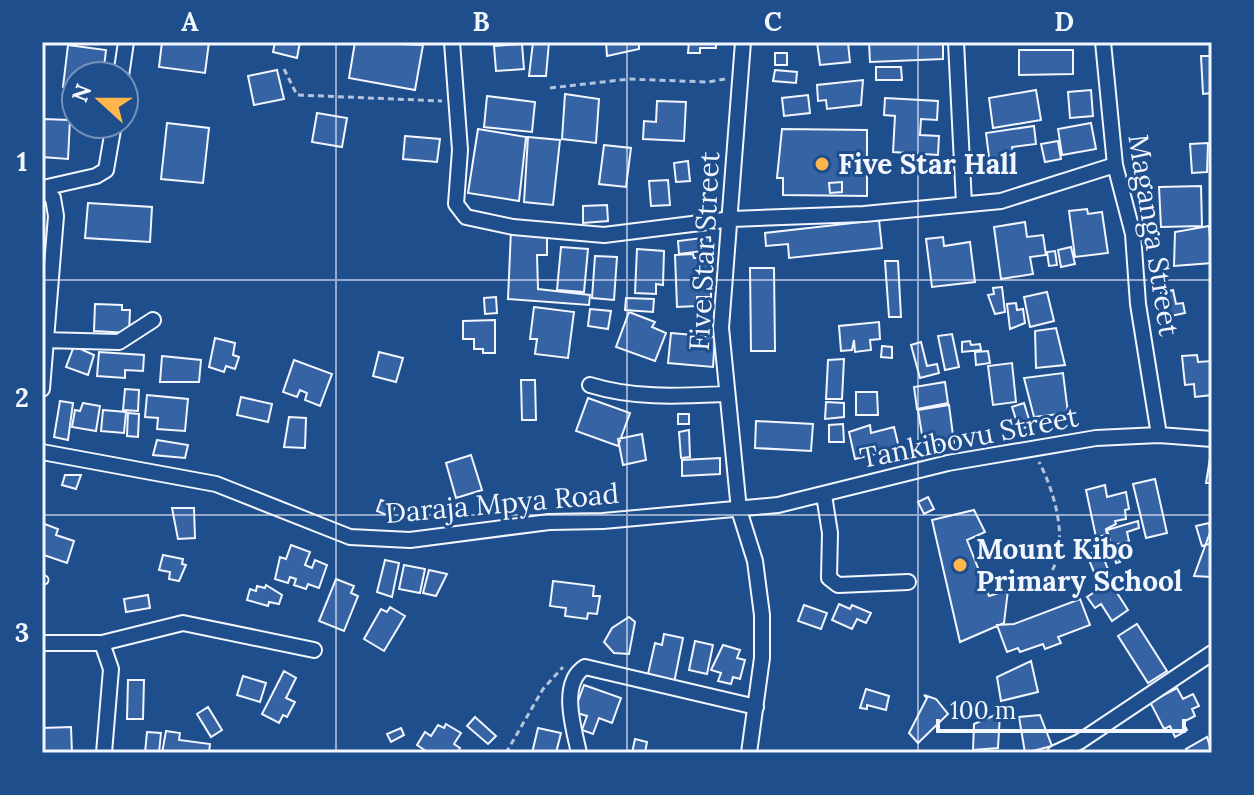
<svg xmlns="http://www.w3.org/2000/svg" width="1254" height="795" font-family="Lora,serif">
<rect width="100%" height="100%" fill="#1f4e8c"/>
<!-- building -->
<path fill="#3563a3" stroke="#f2f6ff" stroke-width="2" d="M162 42H209L205 73 159 67Z
M275 42H300L297 58 273 52Z
M355 42 423 45 415 90 349 78Z
M533 42H549L546 76H529Z
M606 42H639V49L607 56Z
M689 42H716V48H700V53H688Z
M817 42 848 43 850 62 820 65Z
M869 42H943V59L870 62Z
M522 44 524 69 496 71 494 46Z
M68 45 106 50 103 76H76V89L63 87Z
M1019 50H1073V74L1019 75Z
M775 53H787V65H775Z
M1201 56H1212V93L1203 94Z
M876 67H901L902 80H876Z
M277 70 284 99 254 105 248 76Z
M775 70 797 72 796 83 773 81Z
M863 80 861 105 827 109 826 100 818 101 817 85Z
M1036 90 1041 120 993 128 989 98Z
M1091 90 1093 116 1070 118 1068 92Z
M565 94 599 99 596 143 562 139Z
M808 95 810 113 784 116 782 98Z
M487 96 535 102 532 132 484 127Z
M885 98 938 101 937 120 921 119 920 135 939 136 938 155 893 152 895 116 884 115Z
M657 101 686 102 684 141 643 139 644 121 656 122Z
M317 113 347 118 342 147 312 142Z
M42 119 70 120 68 159 42 157Z
M167 123 209 128 203 183 161 179Z
M1091 123 1096 149 1062 155 1058 129Z
M1034 126 1036 144 1012 147 1015 162 990 165 986 133Z
M478 129 526 137 519 201 468 193Z
M782 129 867 130V196L783 195V178H777Z
M405 136 440 139 437 162 403 159Z
M528 137 560 140 553 205 524 202Z
M1058 141 1061 159 1045 162 1041 144Z
M1208 143 1207 172 1192 173 1190 144Z
M604 145 631 148 626 187 599 184Z
M688 161 690 181 676 182 674 163Z
M668 180 670 205 651 206 649 181Z
M842 182V192L830 193 829 183Z
M1201 186 1202 226 1161 227 1159 187Z
M88 203 152 207 150 242 85 238Z
M607 205 608 221 583 223V206Z
M1087 209 1088 214 1102 212 1108 253 1075 257 1069 211Z
M879 220 882 248 789 258 788 244 766 246 765 233Z
M1025 222 1027 237 1043 235 1046 255 1030 257 1033 274 1001 279 994 227Z
M1209 226 1212 263 1174 266 1175 232Z
M511 230 547 232V255H537L538 289 590 295 589 305 508 299Z
M710 237 711 250 679 254 678 241Z
M943 237 944 246 970 242 975 282 932 287 926 239Z
M561 247 588 249 584 292 557 290Z
M1071 247 1075 264 1061 267 1058 250Z
M637 249 664 251 663 285 656 284V294L635 293Z
M1055 251 1057 265 1049 266 1047 252Z
M693 254 694 258H711V297H697V306L677 307 675 255Z
M595 256 617 257 614 300 592 298Z
M885 261H898L901 317H889Z
M750 268H774L775 351H751Z
M1002 287 1005 312 995 314 988 295 994 294 993 288Z
M1173 290 1176 304 1183 303 1185 313 1166 317 1161 293Z
M1047 292 1054 321 1030 327 1024 297Z
M496 297 497 313 485 314 484 298Z
M626 298 654 299 653 312 625 310Z
M1016 303 1017 310 1023 309 1025 323 1010 329 1007 304Z
M95 304 122 305V310H130L129 333 94 331Z
M534 307 574 312 568 358 535 354 537 339H530Z
M590 309 611 311 608 329 588 326Z
M629 312 655 322 652 327 666 333 655 361 616 347Z
M495 320V353H483V349H474V339H463V321Z
M879 322 880 339 870 340 871 350 855 352 854 340 852 350 841 351 839 326Z
M1056 328 1065 365 1036 368 1035 331Z
M671 333 715 337 713 367 668 363Z
M952 334 959 367 945 370 938 336Z
M215 338 235 343 233 355 239 357 235 369 226 366 224 372 209 367Z
M970 341 971 345 980 344 981 350 962 352V342Z
M921 342 927 366 937 364 939 373 920 378 911 345Z
M74 346 94 355 88 375 66 367Z
M882 346 892 347V358L881 357Z
M988 351 990 363 976 365 975 352Z
M99 352 144 355 143 371 125 370V378L97 376Z
M379 352 403 358 396 382 373 376Z
M1197 355 1198 362 1212 361V395L1195 397 1194 384 1185 385 1182 356Z
M162 356 201 360 199 382H160Z
M844 359 842 399H826L828 360Z
M294 360 332 374 320 406 305 400 307 393 300 390 297 397 283 392Z
M1012 363 1016 402 993 405 988 366Z
M1063 373 1068 413 1034 417 1024 378Z
M521 380H535L536 420H522Z
M945 382 948 403 917 409 914 387Z
M125 389 139 390 138 411 123 410Z
M856 392H877L878 415H856Z
M147 395 188 399 185 431 157 429 158 418 145 417Z
M241 397 272 404 268 422 237 415Z
M588 398 630 413 618 446 576 431Z
M60 401 73 403 68 440 54 437Z
M826 402 844 403V417L825 419Z
M83 403 100 406 96 431 72 427 75 410 80 411Z
M1024 403 1031 426 1019 429 1012 407Z
M949 405 954 443 924 447 918 410Z
M103 410 126 412 124 433 101 431Z
M128 413 139 414 138 437 127 436Z
M678 414H689V424H678Z
M289 417 306 418 305 448 284 447Z
M756 421 813 424 811 451 755 448Z
M843 424 844 442H829V425Z
M870 425 871 433 894 427 899 448 855 459 849 432Z
M689 430 690 457 681 458 679 432Z
M642 434 646 460 623 465 618 439Z
M157 440 188 445 185 458 153 455Z
M1211 452H1212V483H1206Z
M471 455 482 490 456 498 446 463Z
M720 458V474L682 476V460Z
M65 475H81L76 489 62 485Z
M1155 479 1167 533 1146 538 1133 484Z
M1105 485 1107 497 1126 492 1129 509 1125 510 1126 519 1115 521 1116 524 1106 529 1107 535 1096 537 1086 490Z
M928 497 934 509 924 514 918 502Z
M381 500 395 506 391 517 377 511Z
M172 508H194L195 538 178 539Z
M974 510 985 532 967 540 989 596 1008 590 1004 623 960 642 932 520Z
M1138 521 1139 528 1127 532 1129 541 1115 545 1120 562 1116 563 1107 530Z
M42 523 58 529 56 535 74 541 67 563 44 555 42 561Z
M1209 523 1212 543 1202 546 1196 526Z
M1212 527V577L1194 576Z
M291 545 310 552 305 565 312 568 315 560 327 565 319 588 308 584 306 589 294 585 296 579 290 577 288 583 275 579 280 557 286 559Z
M1100 549 1111 577 1098 582 1087 555Z
M163 555 183 559 182 564 186 565 179 581 169 579 170 572 159 570Z
M385 560 399 563 392 597 377 592Z
M404 565 425 569 420 593 399 589Z
M429 570 447 574 436 596 423 593Z
M336 579 354 586 351 593 358 596 344 631 319 621Z
M553 581 594 586 593 596H600L597 614 588 613 587 619 565 616 566 608 550 606Z
M1110 582 1128 610 1112 621 1101 604 1095 608 1087 597Z
M266 585 282 595 279 604 269 602 268 606 247 600 250 589 256 591 257 586 265 588Z
M148 595 150 608 126 612 124 599Z
M1080 599 1090 625 1058 637 1061 643 1045 649 1043 644 1020 652 1018 648 1007 652 997 625 1014 624Z
M839 604 850 609 852 605 871 613 866 623 857 619 852 629 832 620Z
M804 605 827 613 821 629 798 621Z
M390 607 405 616 384 651 364 639 381 609 387 612Z
M629 617 635 622 629 654 614 653 604 642 612 628Z
M1137 624 1167 671 1148 683 1118 636Z
M664 634 683 638 674 683 648 674 655 643 662 645Z
M695 641 713 645 707 674 689 670Z
M723 645 740 650 737 658 745 660 740 679 733 677 731 684 718 681 721 673 711 670Z
M1031 661 1038 692 1001 701 997 677Z
M284 671 296 678 286 698 295 702 287 717 283 715 279 723 262 714Z
M243 676 266 683 260 702 237 695Z
M128 680H144L143 719H127Z
M584 685 621 698 612 723 599 718 593 734 582 730 587 716 574 712Z
M1177 688 1183 699 1193 694 1199 706 1192 709 1195 716 1183 722 1187 730 1175 737 1170 726 1164 729 1150 702Z
M866 689 889 696 886 710 867 705V709L860 708Z
M924 695 936 699 948 714 918 743 909 733 927 698Z
M208 707 222 730 211 737 197 714Z
M1000 713 998 748 973 750 974 724Z
M1040 715 1052 746 1025 753 1019 717Z
M475 717 496 736 488 744 467 726Z
M446 724 461 733 454 744 460 748 457 753H429L417 745 425 732 431 736 438 725 444 728Z
M71 727 72 753H42V728Z
M401 728 404 735 391 742 387 734Z
M538 728 561 733 556 753H532Z
M166 731 180 733 179 740 210 744 209 753H162Z
M147 732 161 733 159 753H145Z
M1207 737 1212 753H1188L1186 749Z
M635 739 647 742 645 753H632Z"/>
<g fill="none" stroke-linecap="round" stroke-linejoin="round">
<defs>
<path id="lane" d="M42 579 44 580"/>
<path id="street" d="M452 42 460 150 456 204 466 217 513 227 604 235 732 219 864 214 1001 201 1115 165
M743 42 721 328 739 510 755 561 762 615V658L749 753
M956 42 964 204
M1103 42 1115 165 1133 234 1138 304 1159 435
M121 76 126 42
M42 188 53 198 56 216 42 389
M43 188 96 176 106 170 114 124
M44 340 119 342 153 320
M590 385C635 399 680 396 727 394
M42 452 216 484 350 537 410 540 549 522 603 521 778 505 948 463 1096 438 1159 435 1212 439
M824 495 830 533 829 578 838 585 908 582
M42 643H102L183 623 314 650
M102 643 111 669 104 753
M579 753C574 729 559 683 585 667L756 707
M1055 753 1079 742 1212 653"/>
</defs>
<!-- lane casing -->
<use href="#lane" stroke="#f2f6ff" stroke-width="11"/>
<!-- street casing -->
<use href="#street" stroke="#f2f6ff" stroke-width="18"/>
<!-- path -->
<path stroke="#b3c4dc" stroke-width="3" stroke-dasharray="6 4" stroke-linecap="butt" d="M284 69 297 95 442 101
M550 88 629 79 708 82 725 79
M1021 593C1028 590 1038 587 1043 582 1074 554 1055 492 1039 462
M506 753 543 689 563 667"/>
<!-- lane -->
<use href="#lane" stroke="#1f4e8c" stroke-width="7"/>
<!-- street -->
<use href="#street" stroke="#1f4e8c" stroke-width="14"/>
</g>
<!-- grid -->
<path fill="none" stroke="#f2f6ff" stroke-width="2" stroke-opacity="0.55" d="M336 42V753M627 42V753M918 42V753M42 280H1212M42 515H1212"/>
<!-- markers -->
<g fill="#ffb74d" stroke="#1f4e8c" stroke-width="3">
<circle cx="822" cy="164" r="8"/>
<circle cx="960" cy="565" r="8"/>
</g>
<g text-anchor="middle" dominant-baseline="central" stroke-width="6" stroke-linejoin="round" paint-order="stroke">
<!-- poi labels -->
<g font-size="28" font-weight="bold" fill="#f2f6ff" stroke="#1f4e8c" text-anchor="start">
<text x="838" y="164">Five Star Hall</text>
<text x="976" y="549">Mount Kibo<tspan x="976" dy="32">Primary School</tspan></text>
</g>
<!-- street labels -->
<g font-size="28" fill="#f2f6ff" stroke="#1f4e8c">
<text transform="translate(1154 235) rotate(81)">Maganga Street</text>
<text transform="translate(704 251) rotate(-87)">Five Star Street</text>
<text transform="translate(969 437) rotate(-11)">Tankibovu Street</text>
<text transform="translate(502 503) rotate(-5)">Daraja Mpya Road</text>
</g>
</g>
<!-- border -->
<rect width="1254" height="795" fill="none" stroke="#1f4e8c" stroke-width="88"/>
<!-- north arrow -->
<g transform="translate(100 100) rotate(291)"><circle r="38" fill="#1f4e8c" stroke="#7391ba" stroke-width="2"/>
<path d="M0-6L14 30L0 20L-14 30Z" fill="#ffb74d"/>
<text y="-12" font-size="22" font-weight="bold" text-anchor="middle" fill="#f2f6ff">N</text>
</g>
<!-- scale -->
<path d="M938 719v12h246v-12" fill="none" stroke="#f2f6ff" stroke-width="4"/>
<text x="950" y="719" font-size="24" fill="#f2f6ff" stroke="#1f4e8c" stroke-width="6" paint-order="stroke">100 m</text>
<rect x="44" y="44" width="1166" height="707" fill="none" stroke="#f2f6ff" stroke-width="3"/>
<g font-size="26" text-anchor="middle" font-weight="bold" fill="#f2f6ff">
<text x="190" y="31">A</text>
<text x="481" y="31">B</text>
<text x="773" y="31">C</text>
<text x="1064" y="31">D</text>
<text x="22" y="171">1</text>
<text x="22" y="407">2</text>
<text x="22" y="642">3</text>
</g>
</svg>
